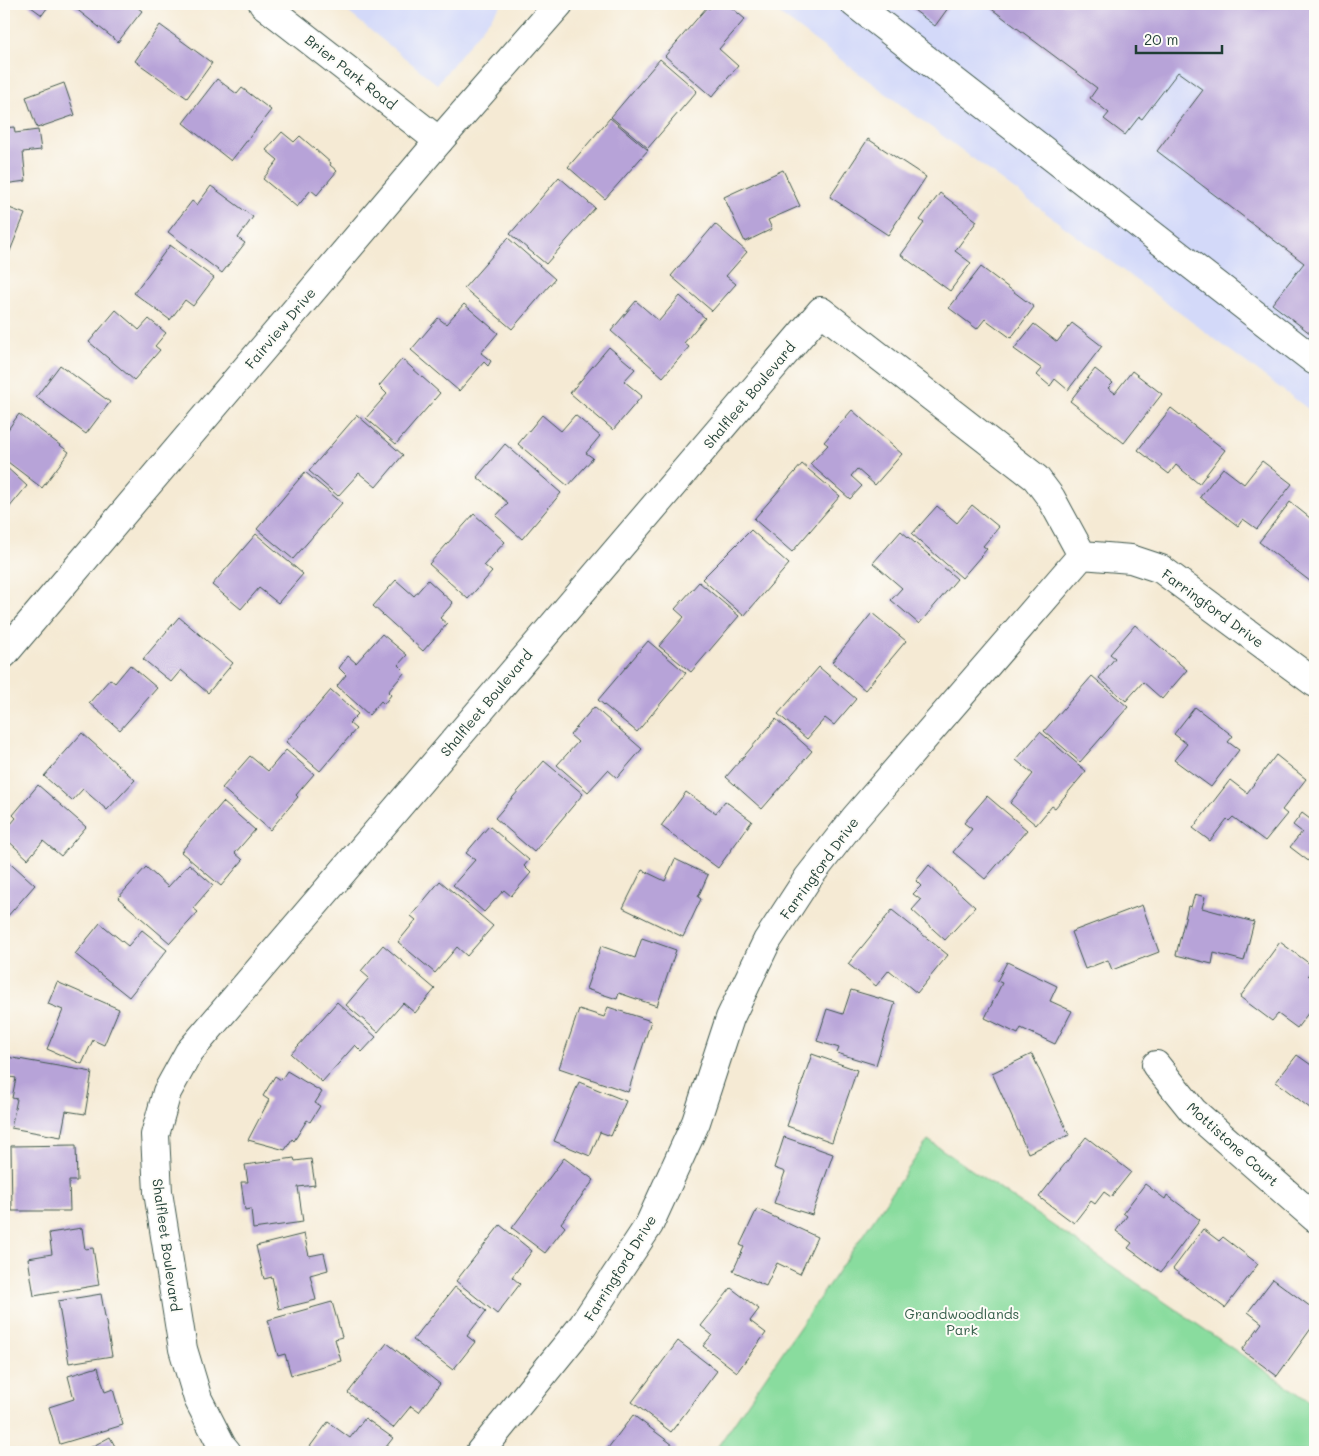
<svg xmlns="http://www.w3.org/2000/svg" width="1319" height="1456" font-family="Mali,sans-serif">
<rect width="100%" height="100%" fill="#fdfcf7"/>
<filter id="ink" filterUnits="userSpaceOnUse"><feTurbulence type="fractalNoise" baseFrequency=".02" numOctaves="2"/><feDisplacementMap in="SourceGraphic" scale="10" xChannelSelector="R" yChannelSelector="G"/><feConvolveMatrix kernelMatrix="1 2 1 2 8 2 1 2 1" color-interpolation-filters="sRGB"/></filter>
<filter id="wash" filterUnits="userSpaceOnUse"><feTurbulence type="fractalNoise" baseFrequency=".0096" numOctaves="4" result="noise"/><feDisplacementMap in="SourceGraphic" scale="20" xChannelSelector="R" yChannelSelector="G"/><feGaussianBlur stdDeviation="1.12" result="paint"/><feColorMatrix in="noise" values="0 0 0 0 0 0 0 0 0 0 0 0 0 0 0 0 0 1.4 0 .05"/><feComposite in="paint" operator="in"/></filter>
<g filter="url(#wash)">
<rect width="100%" height="100%" fill="#f5ead4"/>
<!-- built -->
<path fill="#d3d9f9" d="M338 4H502L437 84Z
M766 4H1315V414Z"/>
<!-- green -->
<path fill="#89dc9e" stroke="#548c69" d="M928 1140 1315 1405V1452H714Z"/>
<g id="blocks">
<!-- building -->
<path fill="#b7a3d8" d="M27 4H50L42 15Z
M70 4H133L142 11 118 42Z
M714 4H727L745 19 719 49 738 66 712 97 665 56 707 7 709 9Z
M906 4H951L935 26Z
M985 4H1315V337L1272 304 1304 263 1157 151 1203 90 1178 72 1142 119 1139 117 1125 135 1104 119 1109 113 1090 98 1097 88Z
M160 25 212 63 187 98 135 61Z
M660 59 697 91 648 148 611 117Z
M217 79 237 94 242 88 271 110 231 161 183 123Z
M64 83 75 115 37 128 26 97Z
M610 118 648 150 605 199 568 167Z
M14 127 15 133 38 130 41 150 23 152 26 181 4 184V128Z
M282 132 294 142 300 136 331 163 330 165 337 171 317 195 311 190 297 207 263 179 278 160 266 150Z
M868 139 926 177 888 235 830 197Z
M783 170 800 206 768 220 772 229 745 242 724 197Z
M559 177 595 208 546 264 510 234Z
M211 186 253 217 238 238 245 243 222 273 168 232 192 201 197 205Z
M940 193 977 221 955 251 971 263 950 291 901 255 924 223 920 220Z
M4 206 25 214 8 256 4 254Z
M715 224 747 252 726 276 736 284 712 311 671 276Z
M508 238 555 279 512 329 464 288Z
M170 245 214 278 193 306 185 300 170 320 134 293Z
M981 267 1034 307 1011 338 985 319 977 329 949 308Z
M680 296 705 318 684 343 689 347 663 377 611 331 636 301 659 321Z
M464 304 498 333 481 353 491 361 488 366 484 362 459 391 411 350 438 318 446 324Z
M116 310 139 330 149 319 166 333 155 346 160 350 134 380 89 342Z
M1072 323 1102 346 1068 390 1055 379 1050 386 1037 375 1042 369 1014 349 1034 324 1057 342Z
M609 347 635 369 624 381 642 396 613 430 570 393Z
M402 359 440 393 396 444 366 418 387 394 379 386Z
M60 365 110 402 86 434 36 397Z
M1095 369 1113 383 1108 388 1115 393 1132 371 1162 394 1124 443 1070 401Z
M1171 408 1225 450 1199 484 1176 465 1169 474 1138 450Z
M852 410 902 454 875 485 857 469 851 476 862 486 850 499 810 464 828 445 824 442Z
M19 414 69 452 42 488 4 459V435Z
M357 415 403 455 376 487 359 473 338 496 309 471Z
M542 415 561 431 575 415 600 436 586 453 593 458 568 486 518 444Z
M505 444 561 493 522 539 496 516 508 503 477 477Z
M1262 461 1292 484 1257 529 1243 519 1238 526 1200 497 1223 468 1244 484Z
M802 464 840 496 792 552 754 519Z
M4 465 27 486 4 514Z
M305 472 342 503 293 559 257 529Z
M1290 502 1315 522V585L1259 542Z
M972 505 999 527 983 546 987 549 962 578 912 534 937 506 957 523Z
M474 514 505 542 484 565 492 572 468 599 429 564Z
M751 530 789 564 744 616 702 579Z
M901 531 957 579 919 624 891 600 902 588 873 563Z
M256 534 303 574 278 603 259 588 241 609 212 585Z
M396 580 414 596 428 580 453 603 440 618 447 624 423 651 373 606Z
M699 582 739 616 691 672 659 646 684 617 675 609Z
M872 613 906 641 865 690 832 662Z
M179 617 233 663 208 693 181 670 171 682 143 659Z
M1135 625 1187 670 1162 699 1143 682 1126 701 1099 678 1115 658 1110 654Z
M382 634 407 655 398 665 405 672 388 692 391 695 384 704 381 701 369 715 337 686 346 675 339 668 348 656 356 663Z
M648 641 686 673 637 732 598 700Z
M130 665 157 688 120 730 89 703 110 679 115 683Z
M819 667 856 699 834 725 825 718 807 739 778 714Z
M1092 676 1128 707 1080 762 1044 731Z
M331 690 358 714 349 723 356 729 320 771 286 742Z
M594 707 642 749 617 778 608 770 588 792 557 765 578 742 570 735Z
M1195 707 1233 736 1228 742 1239 750 1211 787 1174 760 1187 744 1174 734Z
M776 719 812 751 762 809 726 777Z
M1040 732 1086 771 1055 808 1052 806 1036 825 1010 803 1033 774 1016 760Z
M82 733 135 780 107 810 83 789 72 801 44 776Z
M286 750 314 774 296 795 298 797 270 830 222 788 250 756 268 771Z
M1276 755 1306 779 1282 810 1287 814 1265 841 1233 817 1229 821 1227 819 1210 841 1193 828 1230 780 1247 793Z
M544 761 583 794 534 852 495 818Z
M38 785 86 827 61 856 43 841 28 859 4 837V832L16 818 13 815Z
M686 792 716 813 725 801 752 821 718 868 661 826Z
M987 796 1027 830 985 879 953 852 972 829 964 823Z
M223 802 255 830 235 853 243 860 221 886 181 852Z
M1315 811V866L1290 847 1302 832 1293 825 1302 813 1310 819Z
M489 826 529 860 524 866 531 873 511 896 504 890 484 912 453 885 475 860 466 853Z
M4 857 35 885 6 918 4 916Z
M675 859 708 875 698 897 701 899 683 937 623 908 642 870 665 881Z
M189 864 213 885 193 908 198 912 170 943 118 898 146 867 168 887Z
M929 865 975 907 945 940 912 910 921 900 913 894 921 886 916 881Z
M440 881 493 926 467 956 457 947 435 973 398 942 416 920 411 916Z
M1195 894 1205 897 1202 908 1254 922 1244 961 1214 953 1212 964 1176 955 1188 906 1191 907Z
M1142 905 1159 952 1112 970 1108 960 1085 969 1071 932Z
M892 910 948 955 917 993 889 970 876 986 848 964Z
M100 923 128 946 142 930 167 950 129 997 75 954Z
M642 938 676 950 657 1006 619 993 617 999 586 989 601 946 635 958Z
M1280 942 1314 967 1308 975 1315 980V1004L1297 1028 1278 1014 1272 1021 1240 997Z
M383 945 435 989 415 1013 403 1003 378 1032 346 1005 369 978 361 971Z
M1007 962 1057 986 1050 1001 1072 1011 1055 1044 1021 1028 1018 1034 985 1018 1002 983 997 981Z
M57 982 119 1009 104 1045 93 1040 82 1064 47 1049 63 1010 48 1004Z
M851 990 895 1003 876 1065 837 1053 839 1048 817 1041 827 1009 843 1014Z
M337 1002 376 1037 362 1052 355 1045 322 1082 291 1054Z
M608 1007 651 1021 628 1092 559 1068 579 1009 604 1017Z
M812 1054 857 1070 832 1142 787 1126Z
M1032 1054 1069 1135 1028 1153 992 1073Z
M1297 1055 1314 1067 1315 1065V1112L1276 1082Z
M7 1057 92 1072 85 1114 66 1111 61 1137 11 1128 17 1099 12 1098 16 1078 4 1076Z
M287 1071 322 1092 315 1103 320 1106 310 1122 307 1120 294 1141 292 1139 285 1150 248 1140 269 1100 263 1096 275 1076 281 1080Z
M579 1082 626 1101 611 1136 600 1132 590 1156 554 1141Z
M784 1137 833 1154 812 1215 774 1203 785 1172 774 1168Z
M1086 1137 1131 1172 1111 1197 1104 1192 1095 1204 1091 1201 1074 1223 1039 1197Z
M76 1145 77 1181H69L70 1211H12L11 1146Z
M294 1158 295 1161 311 1159 315 1185 298 1187 303 1222 253 1229 251 1209 245 1210 241 1182H248L245 1165Z
M564 1158 594 1180 561 1223 565 1227 545 1253 512 1228Z
M1145 1184 1165 1199 1167 1195 1200 1220 1161 1272 1128 1248 1132 1243 1116 1231 1127 1216 1123 1213Z
M757 1209 817 1237 800 1274 777 1263 766 1286 733 1271 744 1247 740 1245Z
M500 1225 532 1251 512 1277 520 1284 497 1314 456 1281Z
M82 1228 85 1249 93 1248 99 1285 34 1296 28 1258 52 1254 49 1233Z
M1203 1229 1219 1241 1223 1237 1258 1264 1225 1308 1173 1269Z
M304 1234 309 1256 324 1253 328 1270 310 1275 316 1300 279 1309 272 1277 264 1279 256 1246Z
M1273 1279 1315 1310V1323L1277 1376 1242 1350 1262 1323 1248 1312Z
M455 1287 486 1311 467 1336 475 1342 453 1370 413 1340Z
M731 1288 759 1309 750 1321 766 1333 737 1372 703 1346 712 1335 701 1326Z
M101 1294 112 1356 69 1363 58 1301Z
M332 1302 342 1337 335 1339 341 1361 291 1375 285 1354 278 1356 268 1320Z
M678 1341 717 1371 671 1432 632 1402Z
M387 1343 440 1384 419 1412 411 1406 393 1428 348 1393Z
M98 1367 105 1392 113 1389 123 1425 60 1444 49 1407 74 1399 68 1376Z
M633 1415 677 1448 674 1452H605Z
M365 1418 393 1438 382 1452H306L328 1422 350 1438Z
M110 1437 118 1452H82Z"/>
</g>
</g>
<g filter="url(#ink)">
<use href="#blocks" fill-opacity="0" stroke="#3f574c" stroke-width="1"/>
<g fill="none" stroke-linecap="round" stroke-linejoin="round">
<defs>
<path id="minor" d="M263 4 439 141
M855 4 1315 361
M1082 555 1131 559 1161 569 1315 683
M1156 1065 1193 1111 1315 1218
M227 1452 222 1446 198 1399 183 1349 158 1192 155 1135 167 1092 189 1052 821 311 1036 478 1051 498 1082 555
M480 1452 583 1325 649 1225 696 1122 730 1018 767 941 808 878 855 818 1082 555"/>
<path id="major" d="M4 654 439 141 559 4"/>
</defs>
<!-- minor casing -->
<use href="#minor" stroke="#3f574c" stroke-width="30"/>
<!-- major casing -->
<use href="#major" stroke="#3f574c" stroke-width="30"/>
<!-- minor -->
<use href="#minor" stroke="#fff" stroke-width="28"/>
<!-- major -->
<use href="#major" stroke="#fff" stroke-width="28"/>
</g>
</g>
<g text-anchor="middle" dominant-baseline="central" stroke-width="4" stroke-linejoin="round" paint-order="stroke">
<!-- street labels -->
<g font-size="14" fill="#1f3d34" stroke="#fdfcf7">
<text transform="translate(351 72) rotate(38)">Brier Park Road</text>
<text transform="translate(280 328) rotate(-50)">Fairview Drive</text>
<text transform="translate(749 395) rotate(-50)">Shalfleet Boulevard</text>
<text transform="translate(1213 608) rotate(36)">Farringford Drive</text>
<text transform="translate(486 703) rotate(-50)">Shalfleet Boulevard</text>
<text transform="translate(819 868) rotate(-54)">Farringford Drive</text>
<text transform="translate(1233 1144) rotate(42)">Mottistone Court</text>
<text transform="translate(167 1245) rotate(82)">Shalfleet Boulevard</text>
<text transform="translate(620 1268) rotate(-58)">Farringford Drive</text>
</g>
<!-- park labels -->
<g font-size="14" fill="#345d49" stroke="#fdfcf7">
<text x="962" y="1313">Grandwoodlands<tspan x="962" dy="16">Park</tspan></text>
</g>
</g>
<!-- margin -->
<rect width="1319" height="1456" fill="none" stroke="#fdfcf7" stroke-width="20"/>
<!-- scale -->
<path d="M1136 45v8h86v-8" fill="none" stroke="#1f3d34" stroke-width="2.5"/>
<text x="1144" y="45" font-size="15" fill="#1f3d34" stroke="#fdfcf7" stroke-width="4" paint-order="stroke">20 m</text>
</svg>
